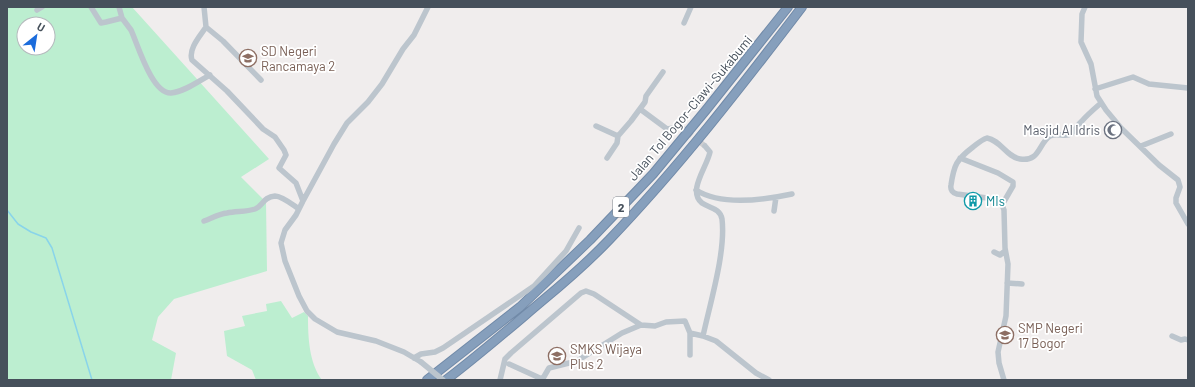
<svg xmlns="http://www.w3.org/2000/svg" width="1195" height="387" font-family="Barlow,sans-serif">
<rect width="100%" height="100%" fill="#f0eded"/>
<!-- green -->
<path fill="#bceed0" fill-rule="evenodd" d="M7 7H132L269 159 241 177 266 202 267 271 174 299 158 317 152 340 176 353 171 380H7ZM24 24H48V48H24Z
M281 301 292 318 304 312 308 316C308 337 309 363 322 380H256L252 370 227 356 224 331 245 326 242 316 267 311 266 304Z"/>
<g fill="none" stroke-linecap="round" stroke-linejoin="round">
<!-- stream -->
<path stroke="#89d4ea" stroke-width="1.5" d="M7 210 18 224 31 232 46 238 52 248 92 380"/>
<!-- minor-tunnel -->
<path stroke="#ceced0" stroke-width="5.5" stroke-dasharray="5.5 3" stroke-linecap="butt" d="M681 127 705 146"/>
<defs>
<path id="highway" d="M427 380 520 307 590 240 653 174 706 110 788 7
M446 380C479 355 510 328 542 301 565 282 588 262 609 240 679 167 741 87 802 7"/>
</defs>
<!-- highway casing -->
<use href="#highway" stroke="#718aa8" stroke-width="10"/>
<!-- minor -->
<path stroke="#bcc5cd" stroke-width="5.5" d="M91 7 101 23 106 22 122 18C125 22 128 26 131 30 138 45 152 94 171 93 184 92 199 81 210 75
M119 7 122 18
M204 7 206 27 223 41 261 80
M1085 7 1082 14 1081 42 1091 64 1097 96 1106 110 1121 128 1159 165 1178 180 1180 187 1176 198V203L1188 224
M37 10 42 7
M684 23 691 7
M206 27C200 36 188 49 192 60L227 91 263 129 275 137 284 150 286 155 279 168 296 183 303 201
M1095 89 1133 77 1149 84 1188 88
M640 109 667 129 681 127
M596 126 618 136
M1141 146 1171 134
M607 158 617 143 618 136 631 121 645 102 646 96 663 72
M960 158 998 173 1013 182V186L1002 205
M696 190C721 206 764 200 792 194
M774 211 776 197
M204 221C212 218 219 214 227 213 236 211 246 212 255 209 263 206 263 197 275 196 282 196 293 205 299 209
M994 252 1000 255 1005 251
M1007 283 1022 284
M690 333V355
M703 336C710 303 726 252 722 219 720 208 709 208 702 203 687 191 707 167 710 152L705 146
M1172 336 1181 340 1185 339 1188 340
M414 358 421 354 435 352 443 348 534 286 566 251 579 228
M421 362 404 352 376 341 337 332 315 319 307 311 299 296 285 261 281 243 285 230 296 215 303 201 334 144 347 123 368 102 382 84 403 49 414 35 428 7
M509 364 542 379
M500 380 505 359 511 353 581 293 586 291 594 294 641 325 655 326 666 322 685 321 690 333 703 336 716 341 756 373 769 380
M542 380 549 368 577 361 622 333 641 325
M1004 380 999 363 998 352 1006 316 1008 264 1005 248 1004 210 1002 205 987 198 957 194C953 193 950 190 951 185 954 165 956 160 973 147 977 144 981 140 987 138 1000 140 1007 157 1020 159 1040 162 1038 144 1050 136 1057 132 1065 138 1071 134 1075 131 1077 125 1081 122 1087 115 1094 109 1101 103"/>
<!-- highway -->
<use href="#highway" stroke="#869fbc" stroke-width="8"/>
<!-- minor-bridge -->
<path stroke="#bcc5cd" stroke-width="5.5" d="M421 362 443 380"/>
</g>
<!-- icons -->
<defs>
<symbol id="school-ring" viewBox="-11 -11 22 22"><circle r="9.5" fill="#fff" stroke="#8d6e63" stroke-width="1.5"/><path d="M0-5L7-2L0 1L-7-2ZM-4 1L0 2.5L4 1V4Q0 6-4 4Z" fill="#8d6e63"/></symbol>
<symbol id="mosque-ring" viewBox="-11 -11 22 22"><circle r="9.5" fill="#fff" stroke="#6b7280" stroke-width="1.5"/><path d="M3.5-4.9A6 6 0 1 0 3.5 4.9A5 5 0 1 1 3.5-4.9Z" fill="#6b7280"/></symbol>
<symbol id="building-ring" viewBox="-11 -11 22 22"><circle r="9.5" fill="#fff" stroke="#0f9aa8" stroke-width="1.5"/><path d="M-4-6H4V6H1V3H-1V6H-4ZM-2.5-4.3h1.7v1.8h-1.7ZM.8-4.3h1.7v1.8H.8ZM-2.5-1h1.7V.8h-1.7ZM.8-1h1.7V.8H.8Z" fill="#0f9aa8"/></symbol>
</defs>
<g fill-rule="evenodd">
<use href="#school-ring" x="238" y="48" width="20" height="20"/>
<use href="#mosque-ring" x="1103" y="120" width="20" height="20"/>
<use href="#building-ring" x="963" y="191" width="20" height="20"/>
<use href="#school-ring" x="995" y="325" width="20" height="20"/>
<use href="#school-ring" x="547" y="346" width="20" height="20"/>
</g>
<g text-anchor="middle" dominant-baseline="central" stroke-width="3.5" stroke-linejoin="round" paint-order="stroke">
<!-- shield labels -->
<rect fill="#fff" stroke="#7e848c" stroke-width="1" x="613" y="197" width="16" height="20" rx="3"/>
<g font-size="12" font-weight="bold" fill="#46505b">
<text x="621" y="207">2</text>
</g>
<!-- education labels -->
<g font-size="13" fill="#785e54" stroke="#fff" text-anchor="start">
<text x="261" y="51">SD Negeri<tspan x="261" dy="15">Rancamaya 2</tspan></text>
<text x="1018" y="328">SMP Negeri<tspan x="1018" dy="15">17 Bogor</tspan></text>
<text x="570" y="349">SMKS Wijaya<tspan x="570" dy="15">Plus 2</tspan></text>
</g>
<!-- street labels -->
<g font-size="13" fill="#46505b" stroke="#fff">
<text transform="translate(690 108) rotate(-50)">Jalan Tol Bogor–Ciawi–Sukabumi</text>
</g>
<!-- worship labels -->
<g font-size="13" fill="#5b616d" stroke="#fff" text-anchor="end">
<text x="1100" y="130">Masjid Al Idris</text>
</g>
<!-- culture labels -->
<g font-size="13" fill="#0d838f" stroke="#fff" text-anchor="start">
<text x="986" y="201">MIs</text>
</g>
</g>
<!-- border -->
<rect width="1195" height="387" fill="none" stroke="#46505b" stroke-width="16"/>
<!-- north arrow -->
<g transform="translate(36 36) rotate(30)"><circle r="19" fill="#ffffff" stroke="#b5b9bd"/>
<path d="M0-3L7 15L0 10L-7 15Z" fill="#1b6cdc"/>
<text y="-6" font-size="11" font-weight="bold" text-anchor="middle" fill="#46505b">U</text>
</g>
</svg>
